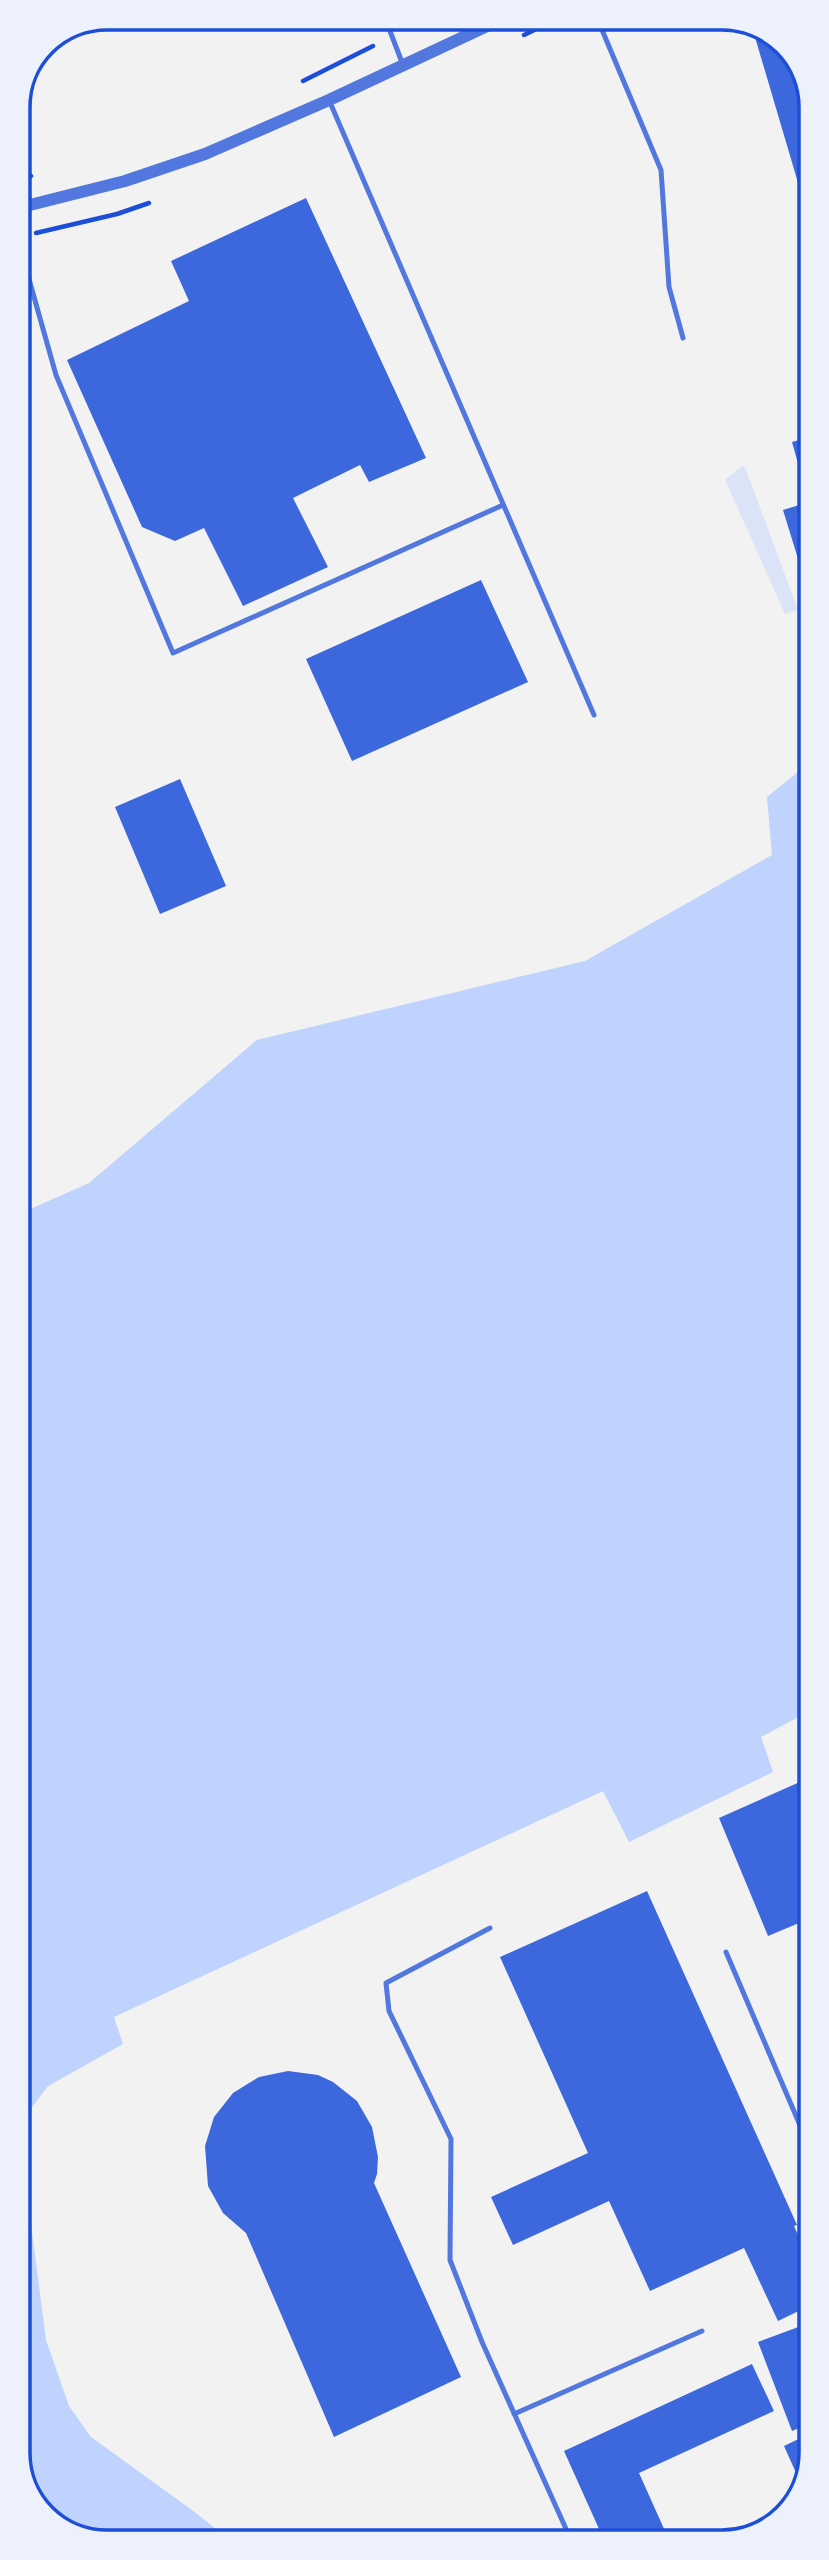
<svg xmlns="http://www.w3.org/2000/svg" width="829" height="2560" font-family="Quicksand,sans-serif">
<rect width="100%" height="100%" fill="#f2f2f2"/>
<!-- green -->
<path fill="#dbe4f7" d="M742 466 745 467 798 610 785 614 725 480Z"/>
<!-- water -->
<path fill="#bfd3fe" d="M809 763 811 1726 804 1714 761 1737 773 1772 629 1842 603 1791 114 2017 123 2044 48 2086 27 2114 21 2147 46 2340 69 2406 91 2437 196 2513 232 2542H100L48 2521 20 2476 19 1214 89 1183 257 1040 585 961 772 855 767 797Z"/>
<!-- building -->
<path fill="#3d67dc" d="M752 27 781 39 809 84V220Z
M306 198 426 458 369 482 360 465 293 498 328 567 243 606 204 528 175 541 142 527 67 360 189 301 171 261Z
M809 386V415H808L800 388Z
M809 437V499H808L792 442Z
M809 502V573L803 575 783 510Z
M481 580 528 682 352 761 306 659Z
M180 779 226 886 160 914 115 807Z
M811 1777V1918L768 1936 719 1818Z
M647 1891 797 2225 794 2226 811 2264V2305L778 2321 744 2248 650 2291 609 2201 513 2245 491 2197 588 2153 500 1957Z
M288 2071 318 2075 333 2082 357 2101 372 2127 378 2157 377 2174 374 2183 461 2377 334 2437 246 2233 223 2213 208 2186 205 2146 214 2117 233 2093 259 2077Z
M809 2323 811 2330V2423L792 2431 758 2342Z
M752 2364 774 2411 639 2473 669 2540H604L564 2451Z
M811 2433V2454L801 2484 784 2446Z"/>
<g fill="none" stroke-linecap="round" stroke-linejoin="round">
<!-- path -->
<path stroke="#1d4ed8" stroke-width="4.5" d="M409 29 434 18
M524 35 559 18
M303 81 373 46
M18 178 31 176
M36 233 117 214 149 203"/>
<!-- service -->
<path stroke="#5277de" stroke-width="5" d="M385 18 403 65
M597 18 661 170 669 287 683 338
M329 100 594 715
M18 240 56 375 173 653 503 505
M490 1928 386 1983 389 2011 451 2139 450 2260 482 2342 571 2540
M726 1952 811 2151
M514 2414 702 2331"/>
<!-- tertiary -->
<path stroke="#5277de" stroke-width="12" d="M18 208 125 181 205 154 329 100 504 18"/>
</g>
<!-- crop -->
<path d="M0 0H829V2560H0ZM107 30H722A77 77 0 0 1 799 107V2453A77 77 0 0 1 722 2530H107A77 77 0 0 1 30 2453V107A77 77 0 0 1 107 30Z" fill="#edf1fc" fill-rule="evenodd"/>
<path fill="none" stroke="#1d4ed8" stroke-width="3.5" d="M107 30H722A77 77 0 0 1 799 107V2453A77 77 0 0 1 722 2530H107A77 77 0 0 1 30 2453V107A77 77 0 0 1 107 30Z"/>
</svg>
